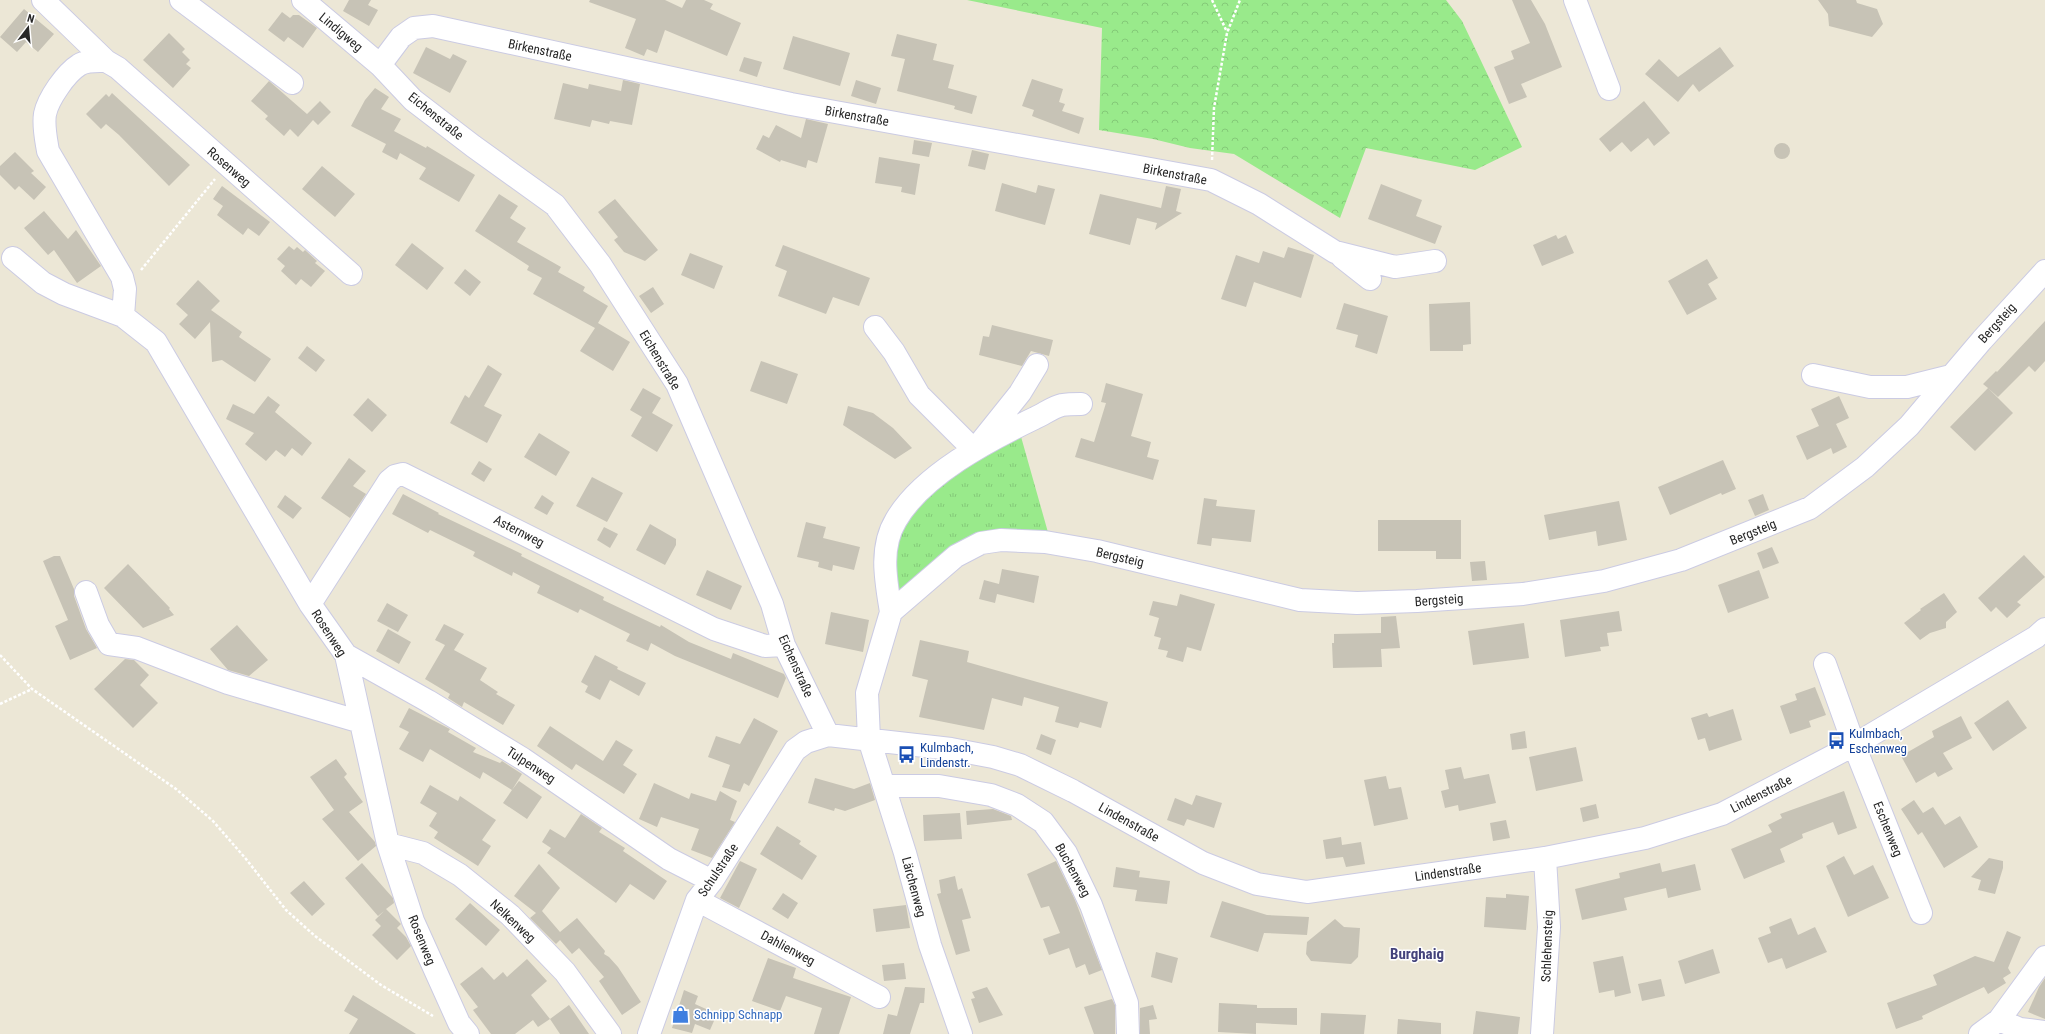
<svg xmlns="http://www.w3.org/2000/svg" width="2045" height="1034" font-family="'Roboto Condensed',sans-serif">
<defs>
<pattern id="grass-tufts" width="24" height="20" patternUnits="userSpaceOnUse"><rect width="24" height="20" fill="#99ea8b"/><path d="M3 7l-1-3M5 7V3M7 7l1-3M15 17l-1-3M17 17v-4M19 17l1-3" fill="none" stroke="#84c978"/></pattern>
<pattern id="forest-crowns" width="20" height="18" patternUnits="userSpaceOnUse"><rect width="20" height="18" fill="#99ea8b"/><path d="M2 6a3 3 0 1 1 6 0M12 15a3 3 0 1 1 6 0" fill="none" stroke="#84c978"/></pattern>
</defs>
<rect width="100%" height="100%" fill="#ece7d6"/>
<!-- grass -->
<path fill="url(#grass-tufts)" d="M1018 426 1051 543 1001 540 891 612 885 551 912 499Z"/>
<!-- forest -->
<path fill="url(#forest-crowns)" d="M967 0H1446L1462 21 1522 147 1475 170 1366 148 1340 218 1234 154 1190 148 1153 139 1099 130 1102 28Z"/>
<!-- building -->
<path fill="#c7c3b6" d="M349 0H371L368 5 378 10 369 26 343 11Z
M590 0H665L682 8 686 0H704L713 4 710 9 741 23 727 56 665 30 657 53 647 49 644 56 625 48 636 19 589 2Z
M1512 0H1531L1545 24 1562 67 1521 84 1527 97 1509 104 1494 67 1514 59 1511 51 1530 43Z
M1818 0H1856L1857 3 1877 9 1883 24 1872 37 1829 26 1828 14Z
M24 9 54 34 38 52 26 42 17 52 0 37Z
M282 12 290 18 293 15H299L317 28 303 48 288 37 284 42 268 30Z
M169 33 185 49 182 52 190 60 186 64 191 68 173 88 143 60Z
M897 34 937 44 933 60 954 65 948 88 977 96 972 114 954 109 955 106 897 91 905 59 891 56Z
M793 36 850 53 840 86 783 69Z
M426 47 450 59 453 54 467 61 450 93 413 73Z
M1720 47 1734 66 1699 92 1693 84 1678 102 1645 74 1659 59 1678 77Z
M744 57 762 62 757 77 739 71Z
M1032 79 1063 89 1059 102 1065 104 1062 111 1084 118 1079 134 1032 116 1034 110 1022 106Z
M623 80 640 84 632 125 610 121 609 124 592 120 590 127 554 119 563 83 588 89 589 84 621 91Z
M856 80 881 88 876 104 851 96Z
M269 81 307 114 320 101 331 112 318 125 313 120 298 137 290 129 284 136 265 119 268 116 251 101Z
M375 88 389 97 381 109 401 119 394 131 426 148 427 146 475 175 459 202 419 179 426 168 400 153 397 160 382 152 386 144 351 126 365 100Z
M112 93 190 165 169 186 119 135 106 124 101 129 86 114 106 94 109 97Z
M1644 101 1670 133 1654 146 1648 138 1631 152 1622 142 1610 152 1599 139Z
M806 119 828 124 817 163 808 160 806 168 781 160 780 162 756 149 763 135 769 138 776 125 801 138Z
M914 140 932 143 929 157 912 154Z
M1774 151a8 8 0 1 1 16 0a8 8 0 1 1-16 0Z
M972 150 989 154 985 170 968 166Z
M15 152 34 171 31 173 46 187 34 200 19 186 15 190 0 175V166Z
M879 157 920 164 915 195 901 192 902 187 875 183Z
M322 166 355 194 335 217 302 189Z
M1002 183 1036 193 1038 185 1055 189 1045 225 995 211Z
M1381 184 1422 200 1416 216 1442 226 1435 244 1368 219Z
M222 186 270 222 259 236 248 228 243 235 217 215 223 206 213 199Z
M1166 186 1181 189 1176 211 1182 213 1155 230 1157 223 1137 218 1130 245 1089 234 1100 194 1161 208Z
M499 194 518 206 510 218 526 228 517 242 561 267 558 272 585 287 583 291 608 306 598 323 630 342 613 371 580 351 595 328 533 294 542 278 527 270 529 266 475 231Z
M615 199 658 250 645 261 624 252 614 240 618 237 598 212Z
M44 211 68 239 76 230 101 266 77 283 54 250 48 255 24 228Z
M1556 235 1558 239 1566 235 1574 253 1542 266 1533 245Z
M412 243 444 268 427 290 395 265Z
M783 245 870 278 859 306 833 297 826 314 778 296 787 271 775 266Z
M289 246 294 250 297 247 303 252 305 250 317 261 315 263 325 271 311 287 301 279 296 285 281 271 285 266 277 259Z
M1288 247 1314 255 1301 298 1254 282 1246 307 1221 299 1236 255 1259 263 1263 251 1284 258Z
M690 253 723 266 714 289 681 275Z
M1707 259 1718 278 1708 284 1717 299 1687 315 1668 281Z
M465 269 481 282 470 296 454 283Z
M198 280 220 301 211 310 242 332 239 337 271 359 255 382 222 360 212 362 210 322 195 339 179 324 188 315 176 304Z
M653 287 664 304 651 313 639 296Z
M1470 302 1471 344 1463 345V351H1430L1429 304Z
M1344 303 1388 316 1377 354 1355 347 1358 335 1336 329Z
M2045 321V361L2035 372 2029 366 1998 397 1988 388 2013 413 1975 451 1950 427 1988 388 1983 384 1996 371 1997 372Z
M992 325 1053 340 1049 356 1031 351 1022 366 979 355 983 336 989 337Z
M307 346 325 360 316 372 298 358Z
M761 361 798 374 787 404 750 391Z
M488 365 502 374 484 406 502 415 487 443 450 423 465 395 469 398Z
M1106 383 1143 394 1131 436 1151 442 1147 457 1159 460 1153 480 1075 457 1081 438 1094 442 1106 403 1101 402Z
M643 388 661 398 652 413 673 425 657 452 631 436 642 417 630 410Z
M268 396 280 405 275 412 312 443 302 456 292 448 285 457 276 450 266 461 245 444 254 433 226 419 233 404 254 414Z
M1839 396 1849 418 1836 424 1847 447 1833 454 1831 448 1807 460 1796 436 1819 426 1811 409Z
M368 398 387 415 372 432 353 415Z
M848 406 873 413 893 428 912 448 895 459 843 425Z
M539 433 570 452 556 476 524 457Z
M349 458 366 471 353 486 366 494 350 518 321 498Z
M1723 460 1736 489 1722 495 1721 493 1670 515 1658 487Z
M479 461 492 469 484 482 471 474Z
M592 477 623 493 607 522 576 506Z
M403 494 439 513 438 514 522 554 521 556 604 597 603 600 660 627 661 625 689 642 731 659 733 653 784 674 786 678 778 698 675 656 651 643 648 651 626 641 630 634 580 609 578 613 537 593 540 586 513 572 512 576 473 556 475 552 430 530 428 533 392 514Z
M1763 494 1769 510 1755 516 1748 500Z
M285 495 302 508 293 519 277 507Z
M542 495 554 503 547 515 534 508Z
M1204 498 1217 500 1216 506 1255 510 1251 542 1212 538 1211 546 1197 544Z
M1619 501 1627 540 1598 546 1596 531 1549 540 1544 515Z
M1378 520H1461V559H1436V551H1378Z
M806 522 826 527 823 538 860 547 854 570 833 565 832 571 818 567 819 562 797 557Z
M650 524 676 539V545L665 565 636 550Z
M604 527 618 534 610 548 597 540Z
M1772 547 1779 563 1763 569 1757 553Z
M2024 555 2045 577 2017 602 2021 605 2007 618 1996 607 1991 612 1978 598Z
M54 556H60L74 589V596L86 629 97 648 70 660 55 626 68 620 43 561Z
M1485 561 1487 580 1472 581 1470 562Z
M128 564 170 608 169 609 174 615 143 628 104 588Z
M1002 569 1039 576 1034 603 997 594 995 603 979 599 984 580 999 584Z
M707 570 742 586 731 610 696 595Z
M1759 570 1769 598 1728 613 1718 585Z
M1944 593 1957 612 1946 622V628L1930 633 1920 640 1904 623 1921 610 1920 609Z
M1180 594 1215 604 1201 651 1187 647 1183 662 1166 657 1168 651 1158 649 1161 638 1154 636 1159 618 1149 615 1153 601 1177 606Z
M387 603 408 615 398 632 377 621Z
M1619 611 1622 631 1607 633 1609 646 1600 647 1601 651 1565 657 1560 620Z
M831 612 869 620 863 652 825 644Z
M1396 616 1400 648 1381 649 1382 667 1333 668 1332 643H1334V634L1381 633V617Z
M1524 623 1529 658 1473 665 1468 631Z
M444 624 464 634 454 650 487 668 480 680 498 692 496 694 515 705 503 725 464 702 462 707 448 698 450 694 425 679 445 645 435 640Z
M237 625 268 660 249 676 228 670 210 649Z
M388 629 411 642 399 664 376 651Z
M920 640 969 651 967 662 1108 702 1101 728 1080 722 1078 728 1055 722 1059 707 1024 697 1022 706 992 698 984 730 919 717 928 680 912 676Z
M595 655 618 667 617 669 646 683 639 696 610 680 600 700 585 692 588 686 581 682Z
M125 659 134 660 149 675 140 685 158 703 133 728 94 689Z
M1815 687 1826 715 1809 721 1811 727 1790 734 1780 706 1797 700 1795 694Z
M2008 700 2027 728 1993 751 1974 723Z
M409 708 450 729 448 732 476 748 473 752 500 763 502 761 522 774 512 790 519 781 542 797 527 819 503 803 512 790 483 772 480 779 430 749 423 762 399 749 409 732 399 727Z
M1733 709 1742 740 1709 751 1705 738 1698 740 1691 718 1707 713 1709 717Z
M1961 716 1972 738 1943 753 1953 769 1938 777 1935 772 1916 783 1901 756 1934 737 1932 731Z
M754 718 778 731 749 786 744 783 740 792 722 787 730 765 708 757 716 736 740 744Z
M550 726 603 761 616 740 633 750 623 765 637 774 624 794 576 764 572 770 537 746Z
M1525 731 1527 748 1512 750 1510 734Z
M1041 734 1056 740 1051 755 1036 749Z
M1576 747 1583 781 1536 791 1529 757Z
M336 759 347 774 344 777 363 802 349 812 375 842 376 846 358 861 322 819 334 810 310 777Z
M1461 767 1464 779 1489 774 1496 803 1459 811 1458 805 1445 808 1441 791 1449 789 1445 770Z
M1386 776 1389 789 1401 787 1408 819 1374 826 1364 780Z
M815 778 854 789 870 783 875 800 845 811 835 808 834 811 808 803Z
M654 783 689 799 691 793 716 801 720 791 737 801 730 820 735 822 712 858 691 850 699 829 661 817 657 827 639 819Z
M430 785 458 801 460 796 496 820 482 840 491 846 478 866 434 838 438 832 429 826 437 813 420 803Z
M1844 791 1857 828 1838 835 1833 822 1802 834 1803 838 1780 849 1785 862 1744 879 1731 849 1772 832 1768 825 1782 818 1780 814Z
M1196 795 1222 803 1214 828 1187 819 1184 826 1167 820 1175 798 1192 805Z
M1914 800 1923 813 1933 807 1945 825 1960 816 1978 847 1944 868 1922 832 1918 835 1901 809Z
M1596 804 1599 818 1583 822 1580 808Z
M993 809 1011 816 1012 820 967 825 966 811Z
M960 813 962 839 924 841 923 815Z
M581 814 602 828 599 832 625 848 623 851 667 881 654 900 630 884 616 903 547 853 551 848 542 842 550 829 565 838Z
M1506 820 1510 838 1493 841 1490 823Z
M777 826 801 841 799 844 817 856 802 880 760 854Z
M1341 837 1342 845 1361 842 1365 864 1346 867 1343 857 1326 859 1323 840Z
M1844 856 1854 875 1873 865 1889 898 1848 917 1826 866Z
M1989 858 2003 861V868L1995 894 1978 890 1981 880 1971 877Z
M740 861 757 869 739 908 720 898Z
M1056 861 1075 900 1102 970 1089 975 1085 964 1076 968 1069 948 1049 955 1043 939 1060 933 1049 906 1041 908 1027 874Z
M362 863 393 898 394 903 386 909 401 924 397 928 406 937 411 946 397 960 372 935 381 926 375 920 384 911 378 916 345 878Z
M1660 863 1662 872 1695 864 1701 890 1668 898 1666 888 1624 898 1627 910 1582 920 1575 889 1620 878 1619 873Z
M539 864 560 888 542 911 560 932 577 918 605 951 604 954 609 957 618 967 641 1002 622 1015 599 981 604 977 579 948 572 954 560 940 556 944 530 918 536 913 514 896Z
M1116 867 1140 871 1137 890 1139 877 1170 881 1167 904 1135 901 1137 890 1113 887Z
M955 876 958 890 962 888 971 918 962 920 970 951 956 955 937 894 941 893 939 880Z
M304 881 325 904 312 916 290 893Z
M783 893 798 903 788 919 772 909Z
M1506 894 1529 896 1526 930 1484 927 1486 897 1506 898Z
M1222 901 1267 915 1309 917 1307 935 1264 933 1258 952 1210 937Z
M470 903 500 930 486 946 455 919Z
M906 905 910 928 876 932 873 909Z
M1791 918 1798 935 1815 927 1827 952 1786 969 1782 958 1768 963 1758 938 1771 933 1769 927Z
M1335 919 1344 927 1360 928 1358 957 1351 964 1311 961 1306 954 1307 942Z
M2007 931 2021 937 2008 968 2011 973 2003 978 2006 983 1988 994 1984 987 1922 1016 1923 1019 1896 1029 1887 1003 1937 985 1933 975 1975 956 1994 962Z
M1713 949 1720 973 1685 984 1678 961Z
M1156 952 1178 958 1172 983 1151 977Z
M1623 956 1631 993 1615 997 1614 990 1599 993 1593 962Z
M768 958 796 968 793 978 851 997 839 1034H814L822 1008 786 996 780 1011 752 1001Z
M527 959 547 981 531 995 550 1019 538 1027 533 1020 515 1034H491L473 1010 478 1007 460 984 482 967 494 980 503 972 507 977Z
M904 963 906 979 884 981 882 965Z
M2045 978V1019L2028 1012 2039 987Z
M1661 979 1665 996 1642 1001 1638 984Z
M905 987 925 988 924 1003H920L910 1034H883L888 1014 897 1016Z
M987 987 1003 1015 979 1023 971 999 975 998 972 992Z
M684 990 698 996 695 1004 717 1014 710 1030 695 1024 692 1033 672 1028Z
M353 995 384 1014 416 1034H349L358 1019 344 1011Z
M1112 999 1115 1005V1034H1094L1084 1007Z
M1219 1003 1257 1005V1008H1297V1025L1256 1023V1034L1218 1032Z
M569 1005 589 1034H560L550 1019Z
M1153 1005 1157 1019 1149 1020 1150 1034H1140V1008Z
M1476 1011 1520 1017 1518 1034H1473Z
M1321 1013 1366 1015 1364 1034H1320Z
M1398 1019 1441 1023V1034H1397Z"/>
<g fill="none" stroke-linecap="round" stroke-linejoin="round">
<defs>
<path id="minor" d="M43 0 106 61 118 68 351 274
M181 0 292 83
M303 0 380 65 413 100 473 146 555 205 600 264 677 384 772 604 784 645 828 735
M1575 0 1609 89
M106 61C98 61 86 60 79 65 66 73 48 99 45 114 43 126 46 139 48 151L122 277 125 289 123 316
M380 65 401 37 414 28 433 26 791 104 1211 180 1259 204 1335 252 1395 267 1435 261
M1342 257 1370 279
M13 258 43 283 64 294 123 316 156 342 310 604 346 655 388 844 413 921 459 1023 468 1034
M875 327 894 352 919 395 974 450
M1813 375 1870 387H1907L1951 376
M980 443 1020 393 1037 365
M86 592 98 625 109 644 137 648 228 683 361 722
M310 604 389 481 395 476 403 474 714 629 765 646 784 645
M891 612C886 581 879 548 896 520 922 475 989 440 1035 418 1044 414 1053 407 1062 405 1068 404 1075 404 1081 404
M346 655 428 701 523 759 669 859 712 881
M1825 664 1854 745 1921 913
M885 786H939L991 795 1017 805 1043 822 1066 853 1091 905 1127 1003 1128 1034
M388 844 423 853 460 875 510 915 565 972 610 1034
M697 900 879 997
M1999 1020 2020 1029 2045 1032
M649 1034 697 900 712 881 795 750 806 742 828 735 951 749 993 757 1020 765 1073 791 1203 863 1257 884 1307 892 1545 858 1645 838 1722 814 1854 745 2036 637 2045 629
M961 1034 930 945 905 853 869 739 867 693 891 612 956 556 981 543 1001 540 1045 542 1097 551 1300 600 1357 603 1417 601 1523 594 1604 581 1681 560 1810 508 1865 467 1909 426 1982 340 2045 271
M1542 1034 1549 927 1545 858
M1980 1034 1999 1020 2045 957"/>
</defs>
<!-- minor casing -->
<use href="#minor" stroke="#cbcbe3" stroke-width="24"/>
<!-- path -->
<path stroke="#fff" stroke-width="2.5" stroke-dasharray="3 2" stroke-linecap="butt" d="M1212 0 1227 32
M1212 160 1214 108 1227 33 1240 0
M141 270 215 179
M0 655 32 689 176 789 213 821 246 859 286 910 315 936 381 985 433 1016
M0 704 32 689"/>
<!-- minor -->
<use href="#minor" stroke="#fff" stroke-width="22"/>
</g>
<!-- icons -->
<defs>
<symbol id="bus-bare" viewBox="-9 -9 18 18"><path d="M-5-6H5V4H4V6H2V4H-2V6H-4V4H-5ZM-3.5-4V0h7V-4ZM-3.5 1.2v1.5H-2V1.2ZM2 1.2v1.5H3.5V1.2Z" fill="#1a4fb4" stroke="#fff" stroke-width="2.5" paint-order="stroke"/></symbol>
<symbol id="shop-bare" viewBox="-9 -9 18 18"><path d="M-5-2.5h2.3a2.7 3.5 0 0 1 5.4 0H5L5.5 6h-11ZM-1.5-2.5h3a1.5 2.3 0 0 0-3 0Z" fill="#3f7fe0" stroke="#fff" stroke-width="2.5" paint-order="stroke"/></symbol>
</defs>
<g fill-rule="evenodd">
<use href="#bus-bare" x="1824" y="728" width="25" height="25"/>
<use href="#bus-bare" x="894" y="742" width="25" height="25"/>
<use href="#shop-bare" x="668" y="1002" width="25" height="25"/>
</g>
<g text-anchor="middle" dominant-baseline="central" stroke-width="3" stroke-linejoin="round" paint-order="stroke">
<!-- street labels -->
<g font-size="13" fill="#272727" stroke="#fff">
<text transform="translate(341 32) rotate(40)">Lindigweg</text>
<text transform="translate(540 50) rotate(12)">Birkenstraße</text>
<text transform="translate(436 116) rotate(39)">Eichenstraße</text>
<text transform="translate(857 116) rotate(10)">Birkenstraße</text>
<text transform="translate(229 167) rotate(41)">Rosenweg</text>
<text transform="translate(1175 174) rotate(11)">Birkenstraße</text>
<text transform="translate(1997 323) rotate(-48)">Bergsteig</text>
<text transform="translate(660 360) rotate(59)">Eichenstraße</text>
<text transform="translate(519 531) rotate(27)">Asternweg</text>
<text transform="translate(1753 532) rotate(-22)">Bergsteig</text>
<text transform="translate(1120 557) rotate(13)">Bergsteig</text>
<text transform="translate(1439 600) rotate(-4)">Bergsteig</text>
<text transform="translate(329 633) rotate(57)">Rosenweg</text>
<text transform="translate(796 666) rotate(66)">Eichenstraße</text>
<text transform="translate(531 765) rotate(33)">Tulpenweg</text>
<text transform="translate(1761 794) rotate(-27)">Lindenstraße</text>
<text transform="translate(1129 822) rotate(29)">Lindenstraße</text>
<text transform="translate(1888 829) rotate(68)">Eschenweg</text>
<text transform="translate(718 870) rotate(-56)">Schulstraße</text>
<text transform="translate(1073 870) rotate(61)">Buchenweg</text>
<text transform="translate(1448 872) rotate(-8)">Lindenstraße</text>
<text transform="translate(914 887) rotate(75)">Lärchenweg</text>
<text transform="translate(513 921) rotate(43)">Nelkenweg</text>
<text transform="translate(422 940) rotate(68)">Rosenweg</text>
<text transform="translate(1547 946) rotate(-88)">Schlehensteig</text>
<text transform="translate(788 948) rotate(28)">Dahlienweg</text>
</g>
<!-- transit labels -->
<g font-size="13" fill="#164399" stroke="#fff" text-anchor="start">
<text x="1849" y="733">Kulmbach,<tspan x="1849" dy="15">Eschenweg</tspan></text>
<text x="920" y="747">Kulmbach,<tspan x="920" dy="15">Lindenstr.</tspan></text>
</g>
<!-- shop labels -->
<g font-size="13" fill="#366cbe" stroke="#fff" text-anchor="start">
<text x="694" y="1014">Schnipp Schnapp</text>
</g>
<!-- quarter labels -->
<g font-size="15" font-weight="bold" fill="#44437c" stroke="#fff">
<text x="1417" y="954">Burghaig</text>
</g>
</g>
<!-- north arrow -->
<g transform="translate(28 28) rotate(16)" stroke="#ffffff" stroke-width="3" paint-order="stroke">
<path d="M0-3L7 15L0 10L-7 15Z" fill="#272727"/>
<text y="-6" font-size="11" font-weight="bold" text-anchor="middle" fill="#272727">N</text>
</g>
</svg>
